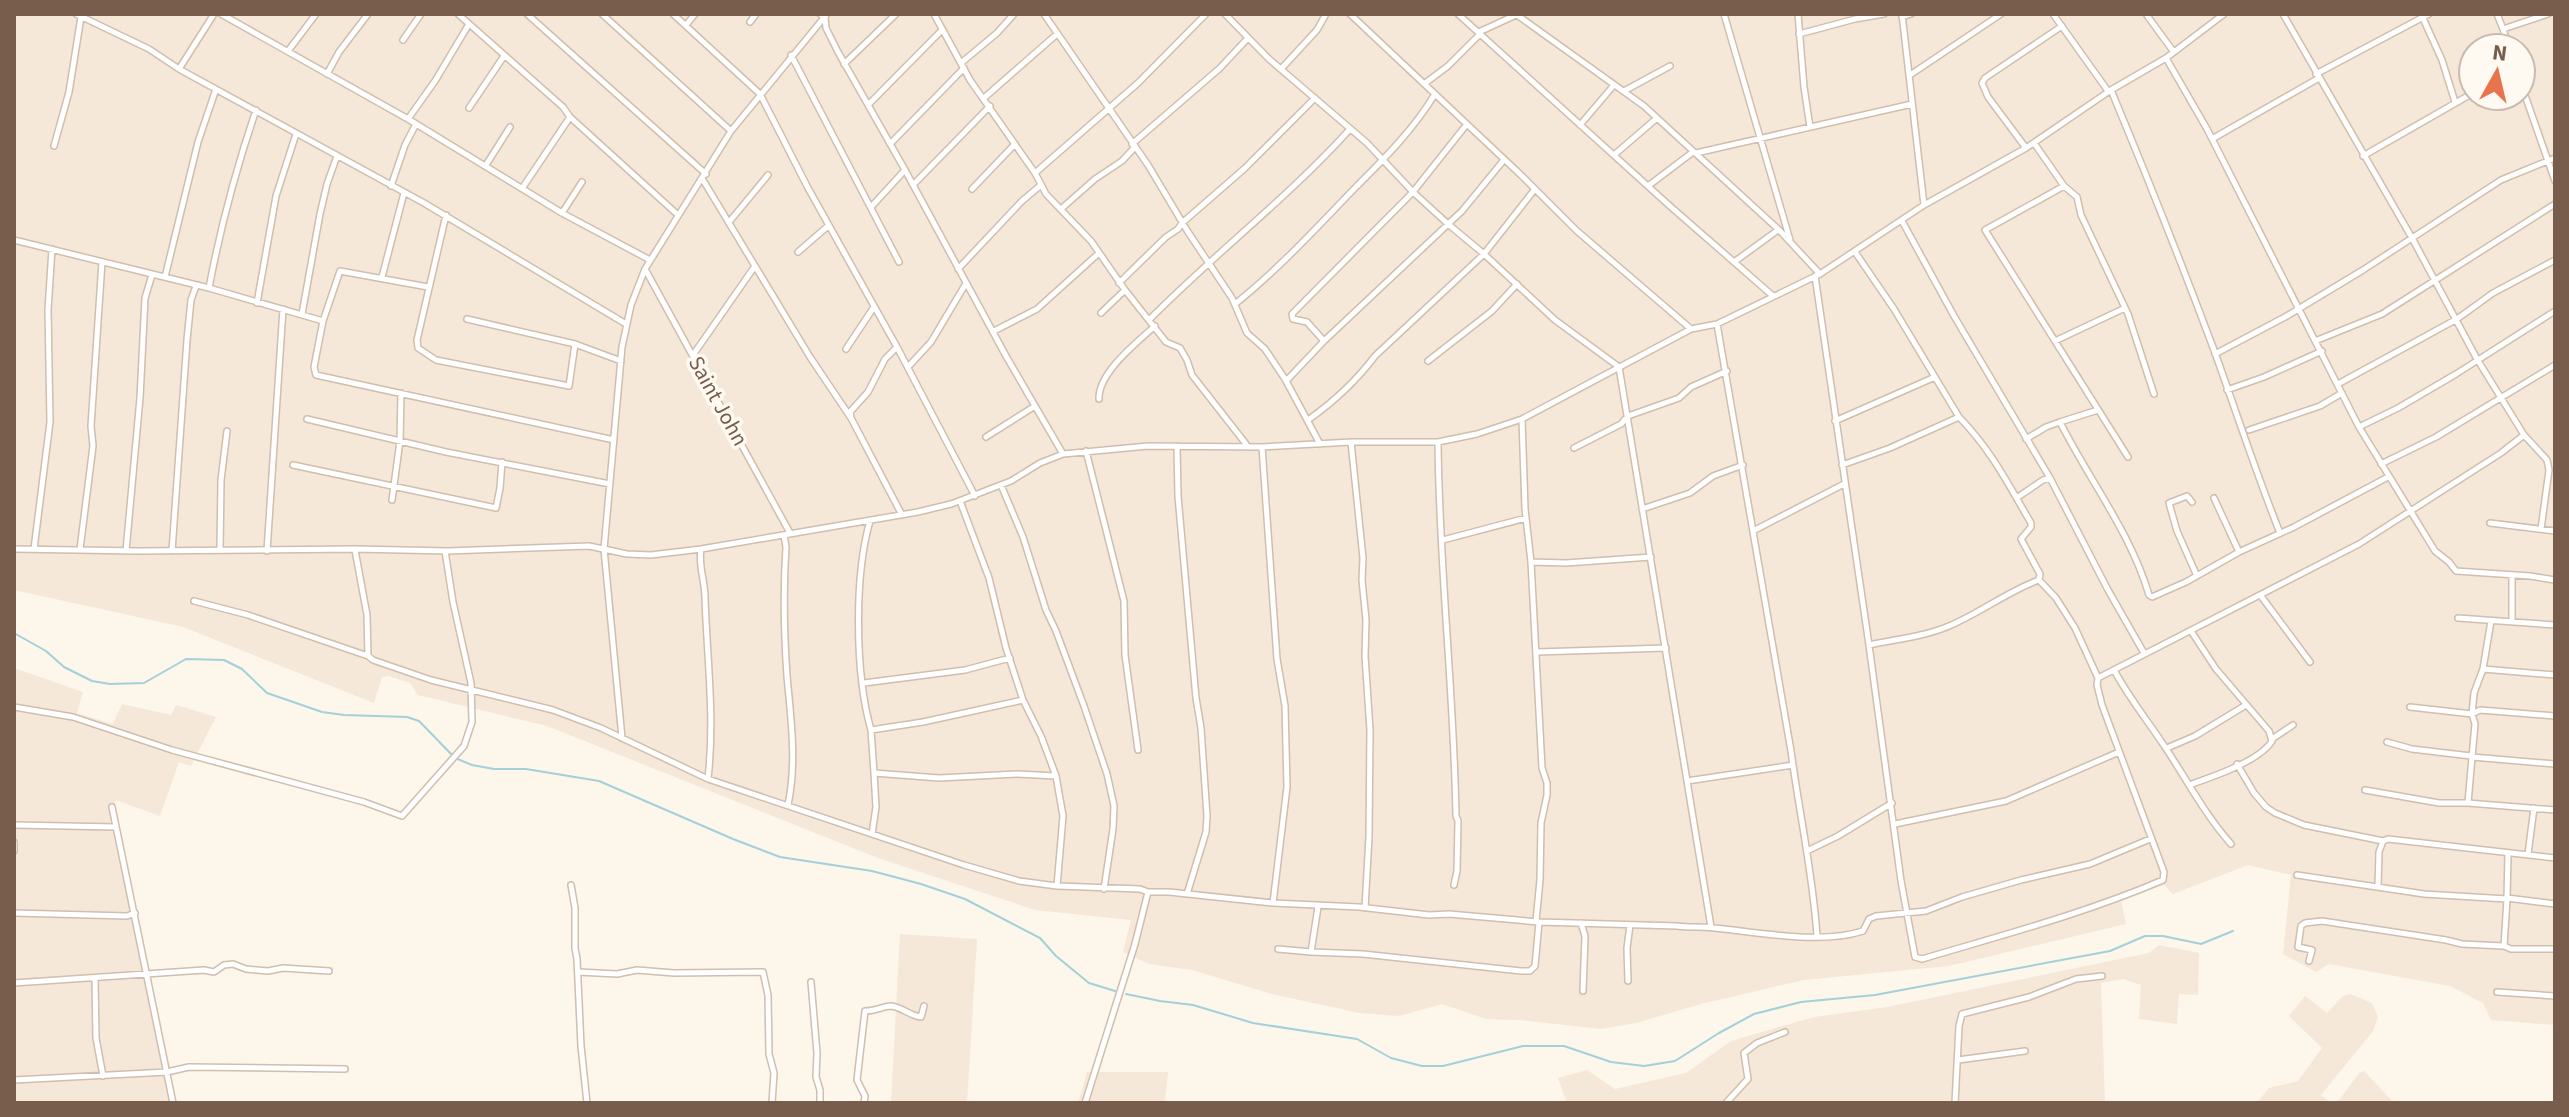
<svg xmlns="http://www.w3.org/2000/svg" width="2569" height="1117" font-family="'Source Sans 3',sans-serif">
<rect width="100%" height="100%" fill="#fdf6ea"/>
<!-- residential -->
<path fill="#f5e8d8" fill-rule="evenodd" d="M14 14H2555V1025L2491 1020 2483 1003 2450 986 2329 964 2316 972 2283 954 2291 875 2248 865 2173 894 2164 885 2121 900 2126 924 1949 966 1804 980 1701 1004 1636 1023 1601 1029 1519 1020 1486 1019 1442 1004 1399 1016 1359 1013 1272 994 1192 970 1149 964 1123 952 1131 920 1035 910 878 858 547 726 418 695 410 683 388 676 382 677 374 703 183 627 14 590ZM2473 48H2521V96H2473Z
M14 668 83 692 77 713 113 724 122 704 171 715 176 705 216 717 191 766 179 762 160 816 116 800 114 805 172 1103H14Z
M900 934 977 939 967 1103H891Z
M2159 945 2199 953 2198 995 2179 994 2177 1024 2139 1019 2141 985 2123 979 2101 983 2105 1103H1567L1558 1078 1587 1070 1615 1089 1686 1073 1731 1041 1814 1017 1887 1007 2149 953Z
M2350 994 2372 1003 2378 1017 2373 1031 2321 1095 2330 1103H2257L2269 1088 2298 1081 2322 1048 2289 1016 2305 996 2327 1013 2343 996Z
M2364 1071 2394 1103H2337L2359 1073Z
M1087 1072H1168L1165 1101 1078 1103Z"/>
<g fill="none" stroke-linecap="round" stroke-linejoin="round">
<!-- stream -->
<path stroke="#a3d0d9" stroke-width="2" d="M14 633 46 651 64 667 92 681 110 684 144 683 186 659 224 660 242 669 267 693 322 712 344 715 407 717 419 721 455 758 472 765 494 769H526L599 781 733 839 780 857 872 871 921 884 965 899 1040 938 1056 956 1089 983 1115 991
M1126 994 1160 1001 1193 1005 1253 1023 1357 1039 1391 1058 1422 1066H1443L1523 1046H1564L1611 1062 1644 1066 1675 1061 1719 1033 1754 1014 1801 1002 1875 995 2110 951 2145 936H2163L2201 944 2233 931"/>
<defs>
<path id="minor" d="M76 14 149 49 179 69 424 203 626 324
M221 14 408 119 562 213 650 260
M458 14 563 107 570 117 678 215
M527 14 706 174
M602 14 731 131
M673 14 760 94 808 188 897 347 975 496
M820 14 825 18 826 28 838 52 905 170 1006 356 1063 454
M934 14 970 80 1035 173 1046 194 1091 241 1125 290 1166 342 1180 348 1187 360 1192 375 1246 444
M1044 14 1148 165 1188 232 1232 298 1247 333 1265 349 1285 379 1320 444
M1225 14 1269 59 1367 143 1413 192 1448 224 1484 254 1555 320 1619 367 1711 927
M1350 14 1522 176 1577 231 1691 329
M1458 14 1671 207 1773 296
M1724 14 1790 240
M1798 14 1804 87 1810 127
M1902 14 1924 205
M2053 14 2108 91
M2146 14 2173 51
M2283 14 2412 238 2477 359 2524 435 2547 460 2549 470 2541 529
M2421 14 2442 60 2455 102
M2497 14 2503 29
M1517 15 1644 106 1779 230 1820 274
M1902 17 1911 14
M750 22 756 14
M686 25 695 14
M1479 32 1518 14
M1799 34 1855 19 1884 14
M403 40 421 14
M2509 48 2503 29 2548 14
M288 51 316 14
M791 55 899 262
M2166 58 2207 129 2359 427 2435 551 2449 562 2456 571 2530 576 2555 580
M961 63 997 33 1014 14
M844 64 896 14
M179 69 214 14
M1281 69 1317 30 1326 14
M327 74 339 52 368 14
M2316 74 2429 14
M1910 75 2001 14
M1424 84 1448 66 1480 34
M2521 84 2555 181
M2111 90C2147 176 2181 262 2214 350 2236 411 2256 473 2280 533
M1624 91 1670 66
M984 98 1057 34
M868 105 942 30
M469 108 504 56
M408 119 435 81 469 24
M1580 125 1614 85
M2212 139 2319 78
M2034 143 2064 186 2077 197 2081 215 2128 314 2154 394
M890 144 964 68
M1132 144 1220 68 1248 38
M54 146 69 92 81 17
M2026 148 1988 97 1982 83 1985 78 2062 26
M1696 153 1912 104
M1614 155 1657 118
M2363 156 2473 93
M486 165 510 127
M1035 173 1138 83 1206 14
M703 180 810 357 851 418 902 515
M913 185 990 106
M391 186 405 145 416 124
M1648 186 1693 152
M2064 186 1985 230 2128 457
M523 187 570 117
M972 189 1015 144
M872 206 905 170
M1061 209 1095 179 1122 161 1135 147
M562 213 582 182
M446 215 417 340 418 348 436 360 569 386 575 344
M730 221 768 175
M1902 221 1954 316 2050 478 2108 590 2144 653
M14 240 209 288 323 321
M798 252 828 226
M1734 262 1778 230
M645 269 790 533
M958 269 1022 201 1041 185
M1815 276 1869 645
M165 277 198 142 216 89
M382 277 404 193
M1119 283 1166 237 1178 229 1182 223 1244 169 1315 98
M428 287 340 271 323 321 314 367 316 375 614 440
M209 288C221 224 235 172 256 110
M257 303 276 196 296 134
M1235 304C1279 269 1316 228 1355 188 1384 159 1414 129 1435 94
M1101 313 1125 290
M302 314 320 214 327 184 337 156
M467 319 575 344 621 361
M1149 320C1214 254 1288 198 1350 129
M1717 324 1791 751C1799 812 1813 874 1817 936
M994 331 1037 309 1099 253
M1324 341 1462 211 1503 161
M2055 341 2125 308
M2315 341 2382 314 2555 204
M846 349 874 307
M2215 354 2285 317 2363 270 2501 180 2555 158
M693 355 755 266
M1428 361 1492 311 1517 284
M908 367 931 342 965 285
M1286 379H1288L1324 341 1307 322 1293 319 1292 314 1413 192 1467 124
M2338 384 2457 319 2493 293 2555 260
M2227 390 2264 377 2322 351
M1099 399C1098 373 1136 343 1155 326
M2098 410 2060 422C2089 480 2131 533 2149 595L2152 597 2186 582 2239 552 2294 527 2388 477
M1959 417C1992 451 2008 484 2031 523V527L2021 539 2040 574 2039 580
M851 418 850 412 868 392 885 359 897 347
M307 419 446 452 610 484
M1522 419 1525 509 1531 562 1542 768 1547 783V795L1541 823 1540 880 1536 921
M1308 420C1332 403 1357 380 1375 356L1484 254 1535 189
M1835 421 1935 377
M2359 427 2398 408 2456 374 2555 311
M2249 430 2320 406 2342 393
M986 437 1035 406
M2026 439 2046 427 2060 422
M1351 442 1363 558 1362 580 1366 620 1365 656 1370 730 1369 837 1365 908
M1438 442C1439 567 1454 691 1456 816L1458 821 1457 871 1454 885
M1177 446 1178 496 1196 698 1201 728 1207 816 1206 832 1187 894
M1262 447 1277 659 1285 706 1287 787 1273 903
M1574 448 1621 424 1628 416 1679 398 1691 387 1727 371
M1086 451 1124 601 1125 655 1138 750
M2381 464 2436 437 2555 365
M293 465 496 508 500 488 502 462
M1842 465 1890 448 1959 417 1894 309 1855 252
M1001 485 1023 537 1046 610 1056 631 1084 706 1107 774 1114 806 1113 829 1104 889
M2018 497 2043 480 2050 478
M2214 498 2239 552
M392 500 400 441 401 393
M960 501 989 578 1006 648 1023 700 1041 736 1056 776 1063 816 1057 886
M2192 502 2187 496 2169 503 2177 531 2197 576
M1642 509 1690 493 1713 476 1743 465
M870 521C854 576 855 674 871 730L923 722 1023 700
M2490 523 2555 531
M1753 531 1844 484
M784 535 786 547C783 590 784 633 787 676 791 720 797 762 788 805
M1443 540 1526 518
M14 549 138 551 355 549 448 551 589 546 627 554 651 555 701 549 918 512 951 504 1011 481 1040 463 1063 454 1148 446 1262 447 1351 442H1438L1477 434 1522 419 1691 329 1717 324 1820 274 1924 205 2026 148 2111 90 2166 58 2224 14
M34 549 50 422 48 310 52 249
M80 549 93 446 91 426 102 262
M701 549C698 566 705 581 705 598 707 658 715 718 708 778
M220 550 221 480 227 431
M355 550 367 615 368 656 373 660 431 680 553 710 601 728 708 779 964 865 1019 881 1057 886 1140 889 1148 892H1169L1273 903 1359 907 1429 915 1449 914 1539 922 1677 926C1690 928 1701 926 1714 928 1758 932 1820 945 1863 931L1869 919 1876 916 1926 911 1962 897 2021 880 2090 864 2150 839
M126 551 140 398 145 298 152 275
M172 551 187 340 191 300 196 286
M267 551 283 309
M1531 562 1566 563 1651 557
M2261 596 2310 662
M194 601 248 615 368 656
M2458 618 2555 625
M2491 621 2483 669 2555 675
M2512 621V575
M1537 652 1666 648
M2483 669 2474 693 2472 714 2480 710 2555 716
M2114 670C2129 698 2148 721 2165 747 2187 780 2205 815 2231 844
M2098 678 2075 628 2056 598 2039 580C2012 589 1978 614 1949 626 1923 637 1896 639 1869 645L1901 881 1915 957 1922 959C2003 935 2086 913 2163 880L2164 872 2102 705 2097 685 2098 678 2359 544 2501 453 2524 435
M864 683 965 670 1010 658
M14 707 73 717 172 750 364 802 402 816 464 746 472 722 471 683 453 602 445 551
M2410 707 2472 714 2475 724 2472 757 2555 764
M871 730 874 773
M622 738 604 549 622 347 631 305 645 269 731 131 827 14
M2272 739 2293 725
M2387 742 2412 749 2471 756
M2167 748 2195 736 2246 705
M2472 757 2468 803 2555 810
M2237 764 2254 793 2266 807 2275 813 2304 825 2383 841 2388 839 2555 858
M1687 781 1793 765
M2189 785C2212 777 2260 761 2272 741L2269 731 2216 669 2191 631
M2365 790 2439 803H2468
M112 807 173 1103
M1895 824 2006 801 2119 752
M14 825 116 827
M872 834 876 807 874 773 939 778 1017 774 1056 776
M14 842V851
M1807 851 1838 836 1892 803
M2528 854 2534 808
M2297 875 2424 894 2507 899 2508 854
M571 885 575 908V948L577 959 581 1046 587 1103
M2378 887 2379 852 2383 841
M2507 898 2555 904
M1318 907 1311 952 1363 954 1521 971H1530L1535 966 1539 922
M14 913 127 916 135 913
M1581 923 1585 936 1583 991
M2504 946 2511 949H2555
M1278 949 1311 952
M2309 961 2312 950 2298 947 2301 926 2305 923 2322 921 2446 940 2462 944 2504 946 2507 899
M578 972 617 974 637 970 674 973 763 972 768 995 769 1054 774 1073 772 1103
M95 978 96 1038 103 1076
M1628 981 1627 948 1630 925
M811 982 817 1053 816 1077 820 1090V1103
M14 983 204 970 214 972 224 965 233 964 246 969 268 971 283 968 329 971
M2497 992 2555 996
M1958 1060 2025 1051
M14 1080 167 1072 189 1067 345 1069
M864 1103 865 1096 857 1080 865 1011C876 1011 884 1006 891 1006 902 1007 910 1016 921 1017L924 1006
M1085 1103 1135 944 1148 892
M1726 1103 1748 1079 1744 1053 1757 1043 1785 1032
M1955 1103 1959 1026 1962 1014 2029 997 2076 979 2102 976"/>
</defs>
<!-- minor casing -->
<use href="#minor" stroke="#d0beae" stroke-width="8"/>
<!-- minor -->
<use href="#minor" stroke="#fff" stroke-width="5"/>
</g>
<g text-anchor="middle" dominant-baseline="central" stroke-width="7" stroke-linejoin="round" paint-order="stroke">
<!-- street labels -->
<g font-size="22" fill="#795d4c" stroke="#fffaf1">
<text transform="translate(718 401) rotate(61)">Saint John</text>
</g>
</g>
<!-- border -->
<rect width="2569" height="1117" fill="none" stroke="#795d4c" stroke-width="32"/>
<!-- north arrow -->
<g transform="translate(2497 72) rotate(8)"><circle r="38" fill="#fffaf1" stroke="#c9bbaf" stroke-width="2"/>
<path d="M0-6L14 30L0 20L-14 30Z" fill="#e7744e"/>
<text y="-12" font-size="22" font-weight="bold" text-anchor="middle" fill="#795d4c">N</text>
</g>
</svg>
